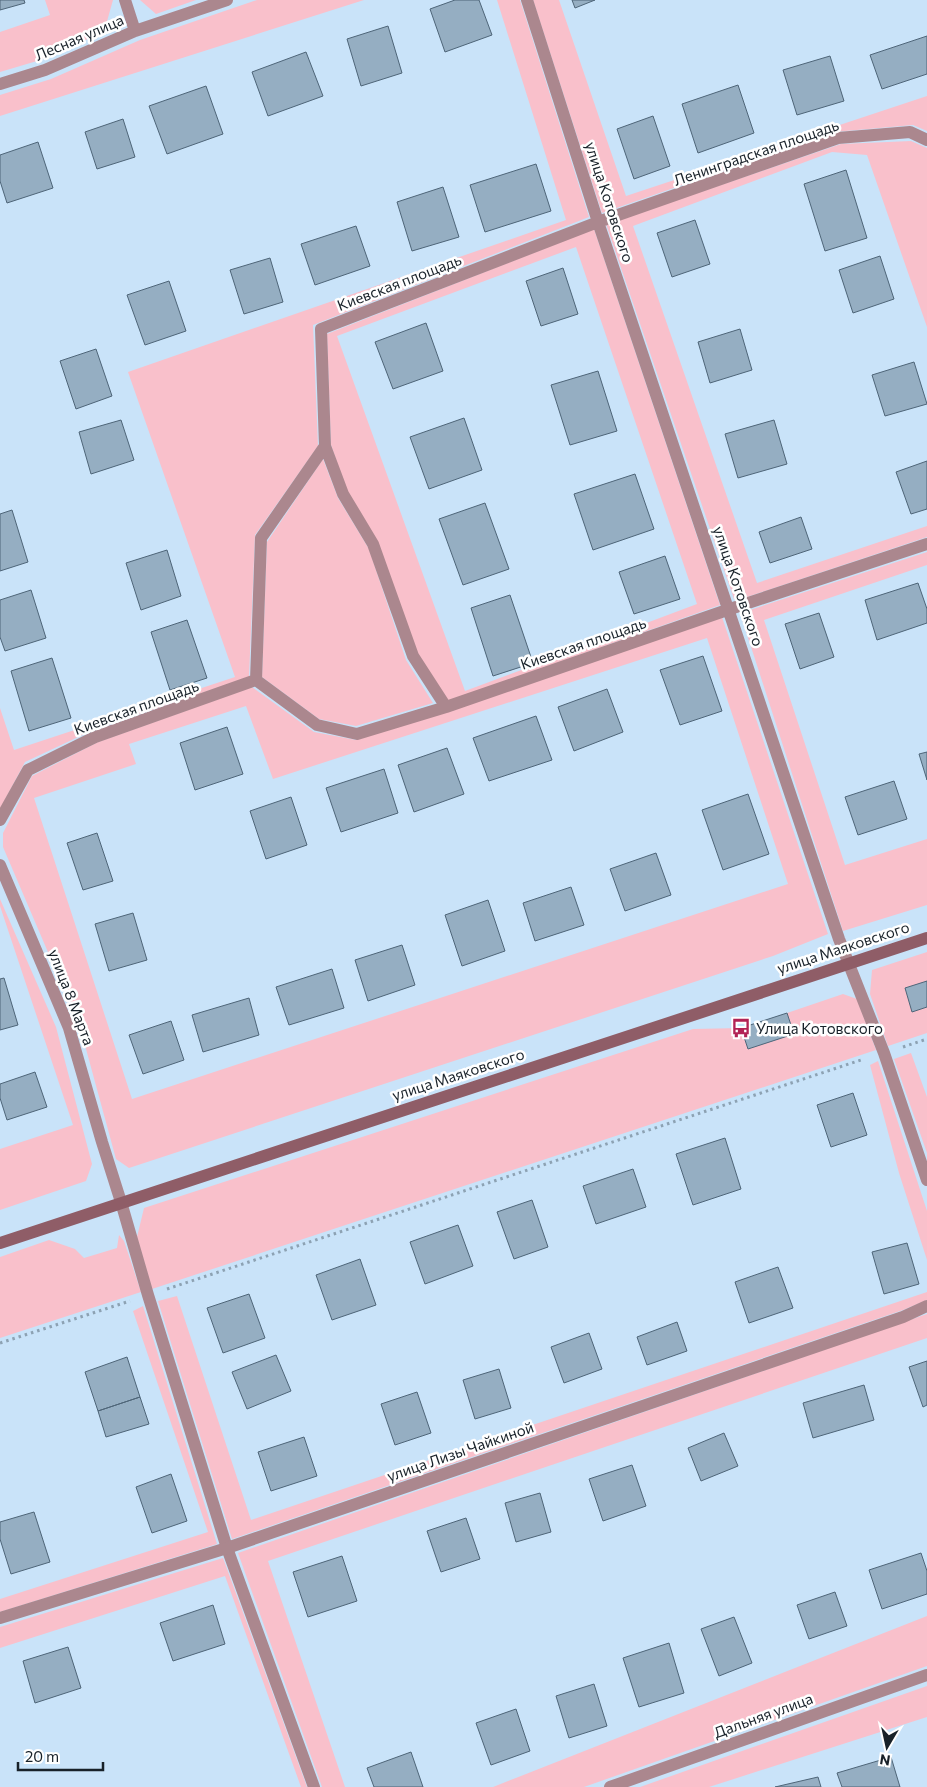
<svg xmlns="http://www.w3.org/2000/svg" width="927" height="1787" font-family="Commissioner,sans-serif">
<rect width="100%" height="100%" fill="#c9e3f9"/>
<!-- grass -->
<path fill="#f9c0cb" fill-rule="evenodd" d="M45 0H113L104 32 37 61 0 72V32L50 15Z
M140 0H196L156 14Z
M257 0H364L0 116V95L51 79 140 40Z
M497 0H520L589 217 313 325 318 446 255 535 249 677 93 730 25 762 0 809V708L14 750 235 677 128 372 566 220Z
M533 0H559L626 196 927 96V131L913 125 834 132 602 213Z
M911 141 927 148V327L867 155 832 152 633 226 757 583 927 526V537L747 597 734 599 606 224 841 144Z
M594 229 720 605 447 702 419 656 348 495 331 445 327 334ZM576 247 697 604 465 691 337 336Z
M323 459 338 498 369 549 406 660 433 703 356 726 319 719 262 677 267 542Z
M927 552V565L764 620 845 865 927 839V905L843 931 741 616 750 610Z
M722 617 828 934 773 956 129 1168 116 1159 80 1027 3 847V833L32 776 98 742 252 687 314 732 356 740ZM707 638 788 884 132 1099 34 798 136 764 129 744 246 706 273 779Z
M0 899 56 1027 92 1164 86 1181 0 1210V1149L73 1125 0 906Z
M927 952V1033L888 1046 870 994 872 970Z
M843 994 857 999 876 1050 152 1289 137 1237 144 1208 693 1029 741 1028 748 1049 794 1034 787 1013Z
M911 1053 927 1097V1153L894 1059Z
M878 1061 927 1211V1260L899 1173 870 1065Z
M119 1235 124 1241 141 1292 0 1338V1257L49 1240 75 1249 84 1258 117 1248Z
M927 1292V1300L903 1310 232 1539 158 1301 177 1296 251 1520Z
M143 1306 217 1544 0 1612V1599L208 1532 133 1311Z
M927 1314V1338L268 1561 345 1787H322L238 1553Z
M223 1558 307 1787H301L225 1576 0 1648V1627Z
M927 1616V1666L584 1787H493Z
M927 1686V1717L709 1787H640Z"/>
<!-- building -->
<path fill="#95aec2" stroke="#4e6578" d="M0 0H24L25 3 0 10Z
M455 0H479L492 35 445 52 430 9Z
M572 0H595L575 8Z
M388 26 402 73 361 86 347 39Z
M927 36V74L882 89 870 55Z
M306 52 323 96 268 116 252 72Z
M830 56 844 101 797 115 783 70Z
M738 85 754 133 698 153 682 104Z
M206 86 223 134 167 154 149 106Z
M653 116 670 166 634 179 617 129Z
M123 119 135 157 97 169 85 132Z
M38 142 53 188 7 203 0 181V155Z
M536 164 551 211 485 232 470 185Z
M846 170 867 238 825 251 804 184Z
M443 187 459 237 412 251 397 202Z
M695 220 710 264 672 277 657 233Z
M356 226 370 266 315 285 301 244Z
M880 256 894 299 853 313 839 270Z
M270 258 283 302 244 314 230 270Z
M563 268 578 314 541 326 526 281Z
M169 281 186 331 145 345 127 295Z
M426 323 443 371 393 389 375 342Z
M740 329 752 370 710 383 698 342Z
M96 349 112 396 76 409 60 361Z
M914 362 927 404 885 416 872 375Z
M598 371 617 431 570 445 551 385Z
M464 418 482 470 429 489 410 437Z
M121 420 134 460 91 474 79 432Z
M774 420 787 464 738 478 725 434Z
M927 461V509L911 514 896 472Z
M635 474 654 529 593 550 574 494Z
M485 503 509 569 463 585 439 519Z
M12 510 28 562 0 571V514Z
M801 517 812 549 770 563 759 532Z
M167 550 181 596 141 610 126 563Z
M665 556 680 599 634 614 619 572Z
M918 583 927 609V623L877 640 865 600Z
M31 590 46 638 5 651 0 637V600Z
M510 595 533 663 493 676 471 608Z
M819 613 834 657 800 669 785 624Z
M187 620 207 678 170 690 151 632Z
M703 656 722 711 680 725 660 670Z
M52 658 71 718 29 731 11 671Z
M607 689 623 732 574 751 558 707Z
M536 716 552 760 489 781 473 738Z
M227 727 243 774 195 790 180 743Z
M447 748 464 794 414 812 398 765Z
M927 752V780L919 754Z
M384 769 398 813 341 832 326 788Z
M894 781 907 819 858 835 845 797Z
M748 794 769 854 723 870 702 810Z
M291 797 307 845 266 859 250 811Z
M97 833 113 881 83 890 67 843Z
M656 853 671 895 625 911 610 869Z
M571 887 584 925 535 941 523 903Z
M488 900 505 951 462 966 445 915Z
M133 913 147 960 109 971 95 924Z
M402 945 415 985 368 1001 355 960Z
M332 969 344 1008 289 1025 276 987Z
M4 978 18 1025 0 1030V979Z
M927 981V1007L912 1012 905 988Z
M249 998 259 1035 203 1052 192 1015Z
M787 1013 794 1034 748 1049 741 1028Z
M171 1021 184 1060 143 1074 129 1035Z
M35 1072 47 1107 7 1120 0 1098V1084Z
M853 1093 867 1135 831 1147 817 1105Z
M725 1138 741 1189 693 1205 676 1154Z
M633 1169 646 1207 596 1224 583 1186Z
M532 1200 548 1247 514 1259 497 1212Z
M458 1225 473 1266 425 1284 410 1242Z
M907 1243 919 1284 884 1294 872 1252Z
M360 1259 376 1305 332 1320 316 1275Z
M778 1267 793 1308 749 1323 735 1282Z
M249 1294 265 1338 223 1353 207 1308Z
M677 1322 687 1351 647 1365 637 1337Z
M589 1333 602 1369 564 1383 551 1347Z
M276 1355 291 1391 247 1409 232 1372Z
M127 1357 140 1397 98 1411 85 1372Z
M927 1361V1405L923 1407 909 1367Z
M499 1369 511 1408 475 1419 463 1380Z
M864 1385 874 1420 813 1438 803 1403Z
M417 1392 431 1433 395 1445 381 1404Z
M140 1397 149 1424 106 1437 98 1411Z
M724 1433 738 1466 701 1481 688 1448Z
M304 1437 317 1476 271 1491 258 1452Z
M632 1465 646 1506 603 1521 589 1479Z
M171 1474 187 1521 152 1533 136 1487Z
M540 1493 551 1532 516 1542 505 1503Z
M34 1512 50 1562 11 1574 0 1539V1522Z
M466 1518 480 1559 441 1572 427 1531Z
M921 1553 927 1571V1594L882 1609 869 1570Z
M342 1556 357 1601 308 1617 293 1572Z
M835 1592 847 1626 809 1639 797 1605Z
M213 1605 225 1644 173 1661 160 1623Z
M734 1617 752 1663 719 1676 701 1629Z
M669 1643 684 1693 639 1707 623 1658Z
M68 1647 81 1688 35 1703 23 1661Z
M594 1684 607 1726 569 1738 556 1696Z
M516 1709 530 1751 491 1765 476 1723Z
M411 1752 423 1787H374L367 1768Z
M891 1757 900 1787H842L837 1773Z
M818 1777 821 1787H775Z"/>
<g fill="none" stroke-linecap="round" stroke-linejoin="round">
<!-- path -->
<path stroke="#8da2b3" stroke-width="3" stroke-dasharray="2.5 4" stroke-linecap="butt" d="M903 1047 927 1039
M167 1289 864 1059
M0 1343 130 1301"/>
<!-- lane -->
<path stroke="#ab878e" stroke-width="12" d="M121 1202 148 1295 227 1548 314 1787"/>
<!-- street -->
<path stroke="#ab878e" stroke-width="12" d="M125 0 135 31
M527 0 598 222 839 939 884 1053 927 1180
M0 84 45 70 135 31 227 0
M927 140 910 132 838 138 598 222 321 329 325 446 343 494 373 544 413 656 446 707 730 609 927 544
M256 680 317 725 357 734 446 707
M0 820 28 770 95 737 256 680 261 538 325 446
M0 865 69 1028 102 1142 121 1202
M0 1618 227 1548 903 1317 927 1306
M610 1787 927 1675"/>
<!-- secondary -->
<path stroke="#8f5d67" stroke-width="12" d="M0 1243 927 938"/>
</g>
<!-- icons -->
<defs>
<symbol id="bus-bare" viewBox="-9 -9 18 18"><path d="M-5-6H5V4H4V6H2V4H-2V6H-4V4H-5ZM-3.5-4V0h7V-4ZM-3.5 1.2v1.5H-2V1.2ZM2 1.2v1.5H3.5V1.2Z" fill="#b22255" stroke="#fff" stroke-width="2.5" paint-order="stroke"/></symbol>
</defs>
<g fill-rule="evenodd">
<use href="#bus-bare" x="727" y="1014" width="28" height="28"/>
</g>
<g text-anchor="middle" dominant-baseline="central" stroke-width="5" stroke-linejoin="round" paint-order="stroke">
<!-- street labels -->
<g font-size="15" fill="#182129" stroke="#fff">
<text transform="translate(79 37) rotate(-23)">Лесная улица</text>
<text transform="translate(756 152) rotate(-19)">Ленинградская площадь</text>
<text transform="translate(610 202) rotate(72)">улица Котовского</text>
<text transform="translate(399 282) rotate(-21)">Киевская площадь</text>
<text transform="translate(739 586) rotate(71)">улица Котовского</text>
<text transform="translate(583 643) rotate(-19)">Киевская площадь</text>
<text transform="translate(136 707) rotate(-20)">Киевская площадь</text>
<text transform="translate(843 947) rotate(-18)">улица Маяковского</text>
<text transform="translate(72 997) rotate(69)">улица 8 Марта</text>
<text transform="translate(458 1074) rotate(-18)">улица Маяковского</text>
<text transform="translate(460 1451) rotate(-19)">улица Лизы Чайкиной</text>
<text transform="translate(763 1715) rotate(-20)">Дальняя улица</text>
</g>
<!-- poi labels -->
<g font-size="15" fill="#182129" stroke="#fff" text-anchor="start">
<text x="756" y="1028">Улица Котовского</text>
</g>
</g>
<!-- north arrow -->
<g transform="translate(887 1747) rotate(189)" stroke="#ffffff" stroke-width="4" paint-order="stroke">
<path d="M0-4L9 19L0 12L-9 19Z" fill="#182129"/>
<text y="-8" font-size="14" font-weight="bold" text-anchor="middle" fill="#182129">N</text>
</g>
<!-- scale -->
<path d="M18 1762v8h85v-8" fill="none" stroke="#182129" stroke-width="2.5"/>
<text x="25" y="1762" font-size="15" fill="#182129" stroke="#ffffff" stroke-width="4" paint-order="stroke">20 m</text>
</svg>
